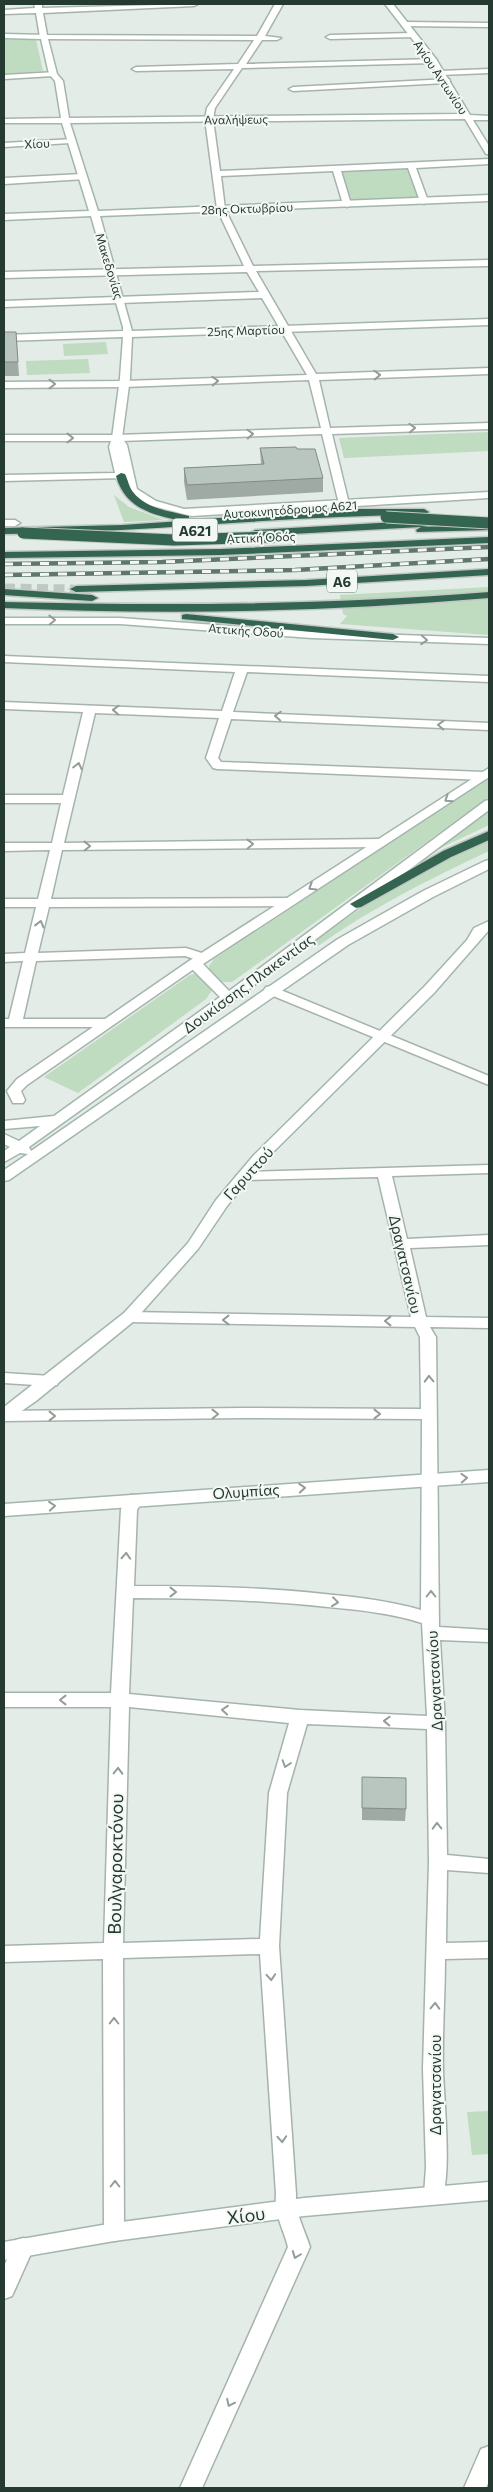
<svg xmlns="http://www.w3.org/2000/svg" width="493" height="2492" font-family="Commissioner,sans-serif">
<rect width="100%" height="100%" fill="#e3ece6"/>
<!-- green -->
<path fill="#bfdbc0" d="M4 39 36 40 43 71 4 74Z
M406 167 419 199 351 201 341 170Z
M106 342 108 354 64 356 63 344Z
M88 359 90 373 27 375 26 361Z
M489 432V451L344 458 339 438Z
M114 495 129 507 164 520 124 522Z
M489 587V635L340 624 347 616 343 614 340 595Z
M489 778V797L232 982H222L209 969V966L214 959 331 882 342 873Z
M489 810V825L428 854Z
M489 836V851C430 879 371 908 318 946L311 944 378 896 439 860Z
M197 973 210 982 212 990 206 999 78 1093 44 1077 190 975Z
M489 2111V2154L472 2155 467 2112Z"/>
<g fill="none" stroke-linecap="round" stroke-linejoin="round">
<!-- highway-tunnel -->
<path stroke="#bdc9c2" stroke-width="11" stroke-dasharray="11 5.5" stroke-linecap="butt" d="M4 589 74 590"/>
<defs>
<path id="street" d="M34 4H42V8L198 4 194 6 43 13 47 35 257 36 275 4H283L265 36 281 38 277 40H262L246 64 436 59 437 61 433 63 242 68 215 108 213 119 220 171 489 159V164L416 168 428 201 424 204 420 201 408 168 341 171 351 204 347 207 343 204 333 171 221 176 225 209 253 266 489 260V266L256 271 316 374 489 368V374L319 380 330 428 489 423V429L332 434 349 504 344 507 339 504 322 434 121 441 119 447 126 476 125 478 4 481V475L115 473 109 447 111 441H4V435H117L321 428 309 380 124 387 4 388V382L124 381 307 375 262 298 4 307V301L259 292 247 272 4 278V272L244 266 217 209 205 119 207 108 234 69 136 71 132 69 136 67 238 64 254 40 44 39 40 37 36 13 4 14V10L35 8Z
M405 22 489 23V27L402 26V22Z
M412 33 416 35 415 37 330 39 326 37 330 35Z
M489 69V73L440 75 436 73 440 71Z
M56 72V76H53L4 79V75Z
M449 79 450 81 446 83 293 91 289 89 293 87Z
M73 139V143H70L4 147V143Z
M82 174 85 175V179L4 184V178Z
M4 520H15L20 523 15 526H4Z
M4 656 489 676V682L247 672 233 712 489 723V730L231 719 218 758 221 762 484 772 488 773 489 777 484 780 217 769 213 768 206 758 219 718 95 713 64 843 381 839 387 843 381 847 62 850 51 899 288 898 294 902 288 906 49 907 38 953 186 948 208 955 210 958 203 962 185 956 36 961 23 1019H105L189 961H199L201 964 27 1085 21 1091 25 1100 23 1103H13L7 1091 17 1079 93 1027H4V1019H9L23 961 4 962V954L25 953 36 907H4V899H38L50 850 4 851V843H52L61 803H4V795H63L83 712 4 709V702L222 711 235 672 4 662Z
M271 986 489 1076V1085L266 993 264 990 266 987Z
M489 1165V1173L392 1176 407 1239 489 1235V1245L410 1248 426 1317 489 1318V1328L430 1327 436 1337 439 1627 489 1630V1642L440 1640 445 1723 447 1855 489 1859V1873L447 1870 446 1943 489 1942V1958L445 1959C445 1996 442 2033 443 2071 444 2100 452 2178 441 2201L434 2204 427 2201 424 2195 426 2167 423 2069 429 1862 427 1729 307 1724 287 1793 279 1946 296 2194C295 2214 304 2228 310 2247L202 2488H180L288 2247C283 2227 274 2215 276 2194L260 1954 123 1958 124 2232 121 2239 114 2241 107 2239 104 2232 103 1959 4 1962V1946L104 1943 111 1707H4V1693H111L121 1509 130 1495H142L144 1499 137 1510 134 1586C197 1586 261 1587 324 1594 357 1597 390 1601 421 1610L422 1419 242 1418 4 1421V1411L242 1408 421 1409 420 1337 415 1327 129 1322 121 1317 129 1312 411 1317 378 1177 243 1180 236 1176 243 1172ZM133 1598C198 1598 263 1600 328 1607 359 1610 391 1613 422 1623L427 1716 300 1710 129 1694ZM129 1707 289 1723 269 1793 260 1939 123 1943Z
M4 1373 51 1376 57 1377 59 1381 57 1385 51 1386 4 1383Z
M23 2238 30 2240 34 2247 12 2296 4 2299V2266L16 2240Z
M489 2446V2481L486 2488H464L481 2449Z"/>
<path id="secondary" d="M385 4H393L436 59 470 115 489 116V120H473L489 146V154H486L465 119 70 123 98 211 489 195V201L100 216 132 331 489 319V325L132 337 130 378 122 438 127 445 137 489 156 501 184 509 489 492V498L192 516 149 505 127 490 117 445 112 438 120 378 123 337 4 341V335L123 331V327L91 216 4 220V214L89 211 62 123H4V119L61 118 55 81 49 74 41 39 4 38V34L47 35 57 74 63 81 69 118 462 114 430 62Z
M4 618H120L312 632 489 638V644L312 638 120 624H4Z
M489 768V777L203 964 229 991 485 801 489 800V810L233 1001 29 1147 31 1151 338 939 423 891 485 861 489 860V869L433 897 348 945 9 1180 4 1181V1170L28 1154 20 1153 4 1162V1151L10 1147 4 1144V1134L19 1141 40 1126 4 1129V1121L54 1116 220 997 187 964 189 961Z
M489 921V930L434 993 264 1161 227 1206 198 1249 134 1321 36 1401 10 1419 4 1420V1407L124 1313 188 1243 216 1200 254 1155 424 987 467 940 474 928Z
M489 1470V1482L4 1516V1504Z
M489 2182V2200L304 2216 114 2241 4 2260V2242L114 2223 304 2198Z"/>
<path id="highway" d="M121 473 125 474C128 480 129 487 133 492 146 509 170 511 189 516V520L351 509H424L429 512 424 515C284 515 144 533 4 534V528L122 525 182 521C152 515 125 508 116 476Z
M432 520 437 523 436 525 421 527 489 524V530L417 532 416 530 421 527 255 536 250 533 255 530Z
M489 537V543L221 555 4 558V552L221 549Z
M489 569V575L306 586 76 592 70 589 76 586 306 580Z
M4 589 92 595 98 598 92 601 4 595Z
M489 592V598C328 612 166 615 4 608V602C166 606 327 605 489 592Z
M186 614 393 634 399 637 393 640 182 619V615Z
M489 831V840L451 857 361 907 356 908 350 904 443 851Z"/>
</defs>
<!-- street casing -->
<use href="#street" stroke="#a6b3ac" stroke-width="3"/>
<!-- secondary casing -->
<use href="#secondary" stroke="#a3b6ac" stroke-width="3"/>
<!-- highway casing -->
<use href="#highway" stroke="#c2c8c5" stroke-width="3"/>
<!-- street -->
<use href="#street" fill="#fff" fill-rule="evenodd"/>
<!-- secondary -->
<use href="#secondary" fill="#fff" fill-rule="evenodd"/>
<!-- highway -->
<use href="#highway" fill="#336550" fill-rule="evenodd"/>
<defs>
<path id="rail" d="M4 564 162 562 489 547
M4 575 295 570 489 559"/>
</defs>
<!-- rail casing -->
<use href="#rail" stroke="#5f776c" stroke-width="4.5"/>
<!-- rail -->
<use href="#rail" stroke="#f4f8f5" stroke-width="3" stroke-dasharray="9" stroke-linecap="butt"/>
<defs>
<path id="highway-bridge" d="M386 517 489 523
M23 533 174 540 274 537"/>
</defs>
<!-- highway-bridge casing -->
<use href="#highway-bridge" stroke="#c2c8c5" stroke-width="13" stroke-linecap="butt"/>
<!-- highway-bridge -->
<use href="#highway-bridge" stroke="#336550" stroke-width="11"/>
</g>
<!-- wall -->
<path fill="#9faaa4" d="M4 332H16L19 376H4Z
M260 448 297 449 323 478V492L187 500 184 482V468L261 464Z
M362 1789 406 1809 405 1821 362 1820Z"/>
<!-- building -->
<path fill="#b9c6bf" stroke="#828b86" d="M4 332H16L18 362H4Z
M296 447 297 449H315L323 478 187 485 184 468 264 464 260 448Z
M362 1777 406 1778V1809L362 1808Z"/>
<!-- one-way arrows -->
<defs><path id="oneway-chevron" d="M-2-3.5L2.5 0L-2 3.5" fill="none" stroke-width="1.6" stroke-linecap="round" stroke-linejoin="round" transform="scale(1.25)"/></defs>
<g stroke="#929d98">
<use href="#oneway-chevron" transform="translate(377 375) rotate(-2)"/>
<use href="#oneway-chevron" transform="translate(215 381) rotate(-2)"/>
<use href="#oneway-chevron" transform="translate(52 384)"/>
<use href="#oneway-chevron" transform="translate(412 428) rotate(-2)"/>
<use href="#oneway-chevron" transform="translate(250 434) rotate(-2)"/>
<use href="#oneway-chevron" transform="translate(70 438)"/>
<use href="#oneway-chevron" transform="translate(52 620) rotate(-1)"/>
<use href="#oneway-chevron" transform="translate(424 640) rotate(4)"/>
<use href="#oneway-chevron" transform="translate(116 710) rotate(-178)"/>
<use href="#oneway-chevron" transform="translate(278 716) rotate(-177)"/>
<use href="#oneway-chevron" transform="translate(441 725) rotate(-177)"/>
<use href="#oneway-chevron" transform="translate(78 766) rotate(-77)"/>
<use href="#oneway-chevron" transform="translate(448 799) rotate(147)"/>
<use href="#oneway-chevron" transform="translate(250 844) rotate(-1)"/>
<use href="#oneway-chevron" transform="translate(87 846) rotate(-1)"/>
<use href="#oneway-chevron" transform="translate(312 887) rotate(148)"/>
<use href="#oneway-chevron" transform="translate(40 924) rotate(-76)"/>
<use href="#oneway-chevron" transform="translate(226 1320) rotate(-180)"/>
<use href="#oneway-chevron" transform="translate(388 1321) rotate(-180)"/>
<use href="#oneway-chevron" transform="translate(429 1379) rotate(-92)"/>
<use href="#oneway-chevron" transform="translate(215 1414) rotate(-1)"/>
<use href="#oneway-chevron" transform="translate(377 1414)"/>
<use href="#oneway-chevron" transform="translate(52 1416)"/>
<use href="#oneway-chevron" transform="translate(464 1478) rotate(-3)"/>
<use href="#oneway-chevron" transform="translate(302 1488) rotate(-4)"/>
<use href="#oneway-chevron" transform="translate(52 1506) rotate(-5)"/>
<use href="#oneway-chevron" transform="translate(126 1556) rotate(-87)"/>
<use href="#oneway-chevron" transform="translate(173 1592)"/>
<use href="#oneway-chevron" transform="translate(431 1594) rotate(-90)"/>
<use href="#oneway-chevron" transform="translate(335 1602) rotate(7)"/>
<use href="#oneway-chevron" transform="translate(63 1700) rotate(-180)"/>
<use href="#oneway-chevron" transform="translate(225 1710) rotate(-175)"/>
<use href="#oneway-chevron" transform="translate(387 1721) rotate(-178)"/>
<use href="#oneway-chevron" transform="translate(286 1764) rotate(108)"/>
<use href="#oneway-chevron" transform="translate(118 1771) rotate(-89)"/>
<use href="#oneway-chevron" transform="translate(437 1826) rotate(-91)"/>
<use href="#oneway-chevron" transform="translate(271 1977) rotate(86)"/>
<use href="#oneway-chevron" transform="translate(435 2006) rotate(-88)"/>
<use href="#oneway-chevron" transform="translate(114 2021) rotate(-90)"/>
<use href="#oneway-chevron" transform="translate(282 2139) rotate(86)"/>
<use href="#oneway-chevron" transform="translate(115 2184) rotate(-90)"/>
<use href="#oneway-chevron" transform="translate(296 2255) rotate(111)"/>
<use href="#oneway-chevron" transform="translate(230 2403) rotate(115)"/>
</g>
<g text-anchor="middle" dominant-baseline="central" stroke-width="4" stroke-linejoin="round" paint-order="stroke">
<!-- far-street labels -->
<g font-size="12" fill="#253b31" stroke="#f4f8f5">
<text transform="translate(441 77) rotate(56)">Αγίου Αντωνίου</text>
<text transform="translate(236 119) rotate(-1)">Αναλήψεως</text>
<text transform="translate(37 143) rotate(-3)">Χίου</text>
<text transform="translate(247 208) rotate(-2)">28ης Οκτωβρίου</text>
<text transform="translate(110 266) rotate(73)">Μακεδονίας</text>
<text transform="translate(246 330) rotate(-2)">25ης Μαρτίου</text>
<text transform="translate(290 509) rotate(-4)">Αυτοκινητόδρομος Α621</text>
<text transform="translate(261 537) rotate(-2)">Αττική Οδός</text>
<text transform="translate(246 630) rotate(4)">Αττικής Οδού</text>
</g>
<!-- shield labels -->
<g fill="#f4f8f5" stroke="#63746c" stroke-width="1">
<rect x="172.5" y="518.5" width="45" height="23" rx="4"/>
<rect x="327" y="569.5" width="30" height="23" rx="4"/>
</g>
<g font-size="14" font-weight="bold" fill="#253b31">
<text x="195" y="530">Α621</text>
<text x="342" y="581">Α6</text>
</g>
<!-- street labels -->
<g font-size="15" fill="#253b31" stroke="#f4f8f5">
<text transform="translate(248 983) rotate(-36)">Δουκίσσης Πλακεντίας</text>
<text transform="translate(248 1173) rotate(-48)">Γαρυττού</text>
<text transform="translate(406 1264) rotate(77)">Δραγατσανίου</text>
<text transform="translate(246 1491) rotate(-4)">Ολυμπίας</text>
<text transform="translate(434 1681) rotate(-93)">Δραγατσανίου</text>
<text transform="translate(435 2085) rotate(-90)">Δραγατσανίου</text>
</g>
<!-- near-street labels -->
<g font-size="18" fill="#253b31" stroke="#f4f8f5">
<text transform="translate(115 1864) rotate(-89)">Βουλγαροκτόνου</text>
<text transform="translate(246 2215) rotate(-7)">Χίου</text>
</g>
</g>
<!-- border -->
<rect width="493" height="2492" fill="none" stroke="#253b31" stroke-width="10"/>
</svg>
